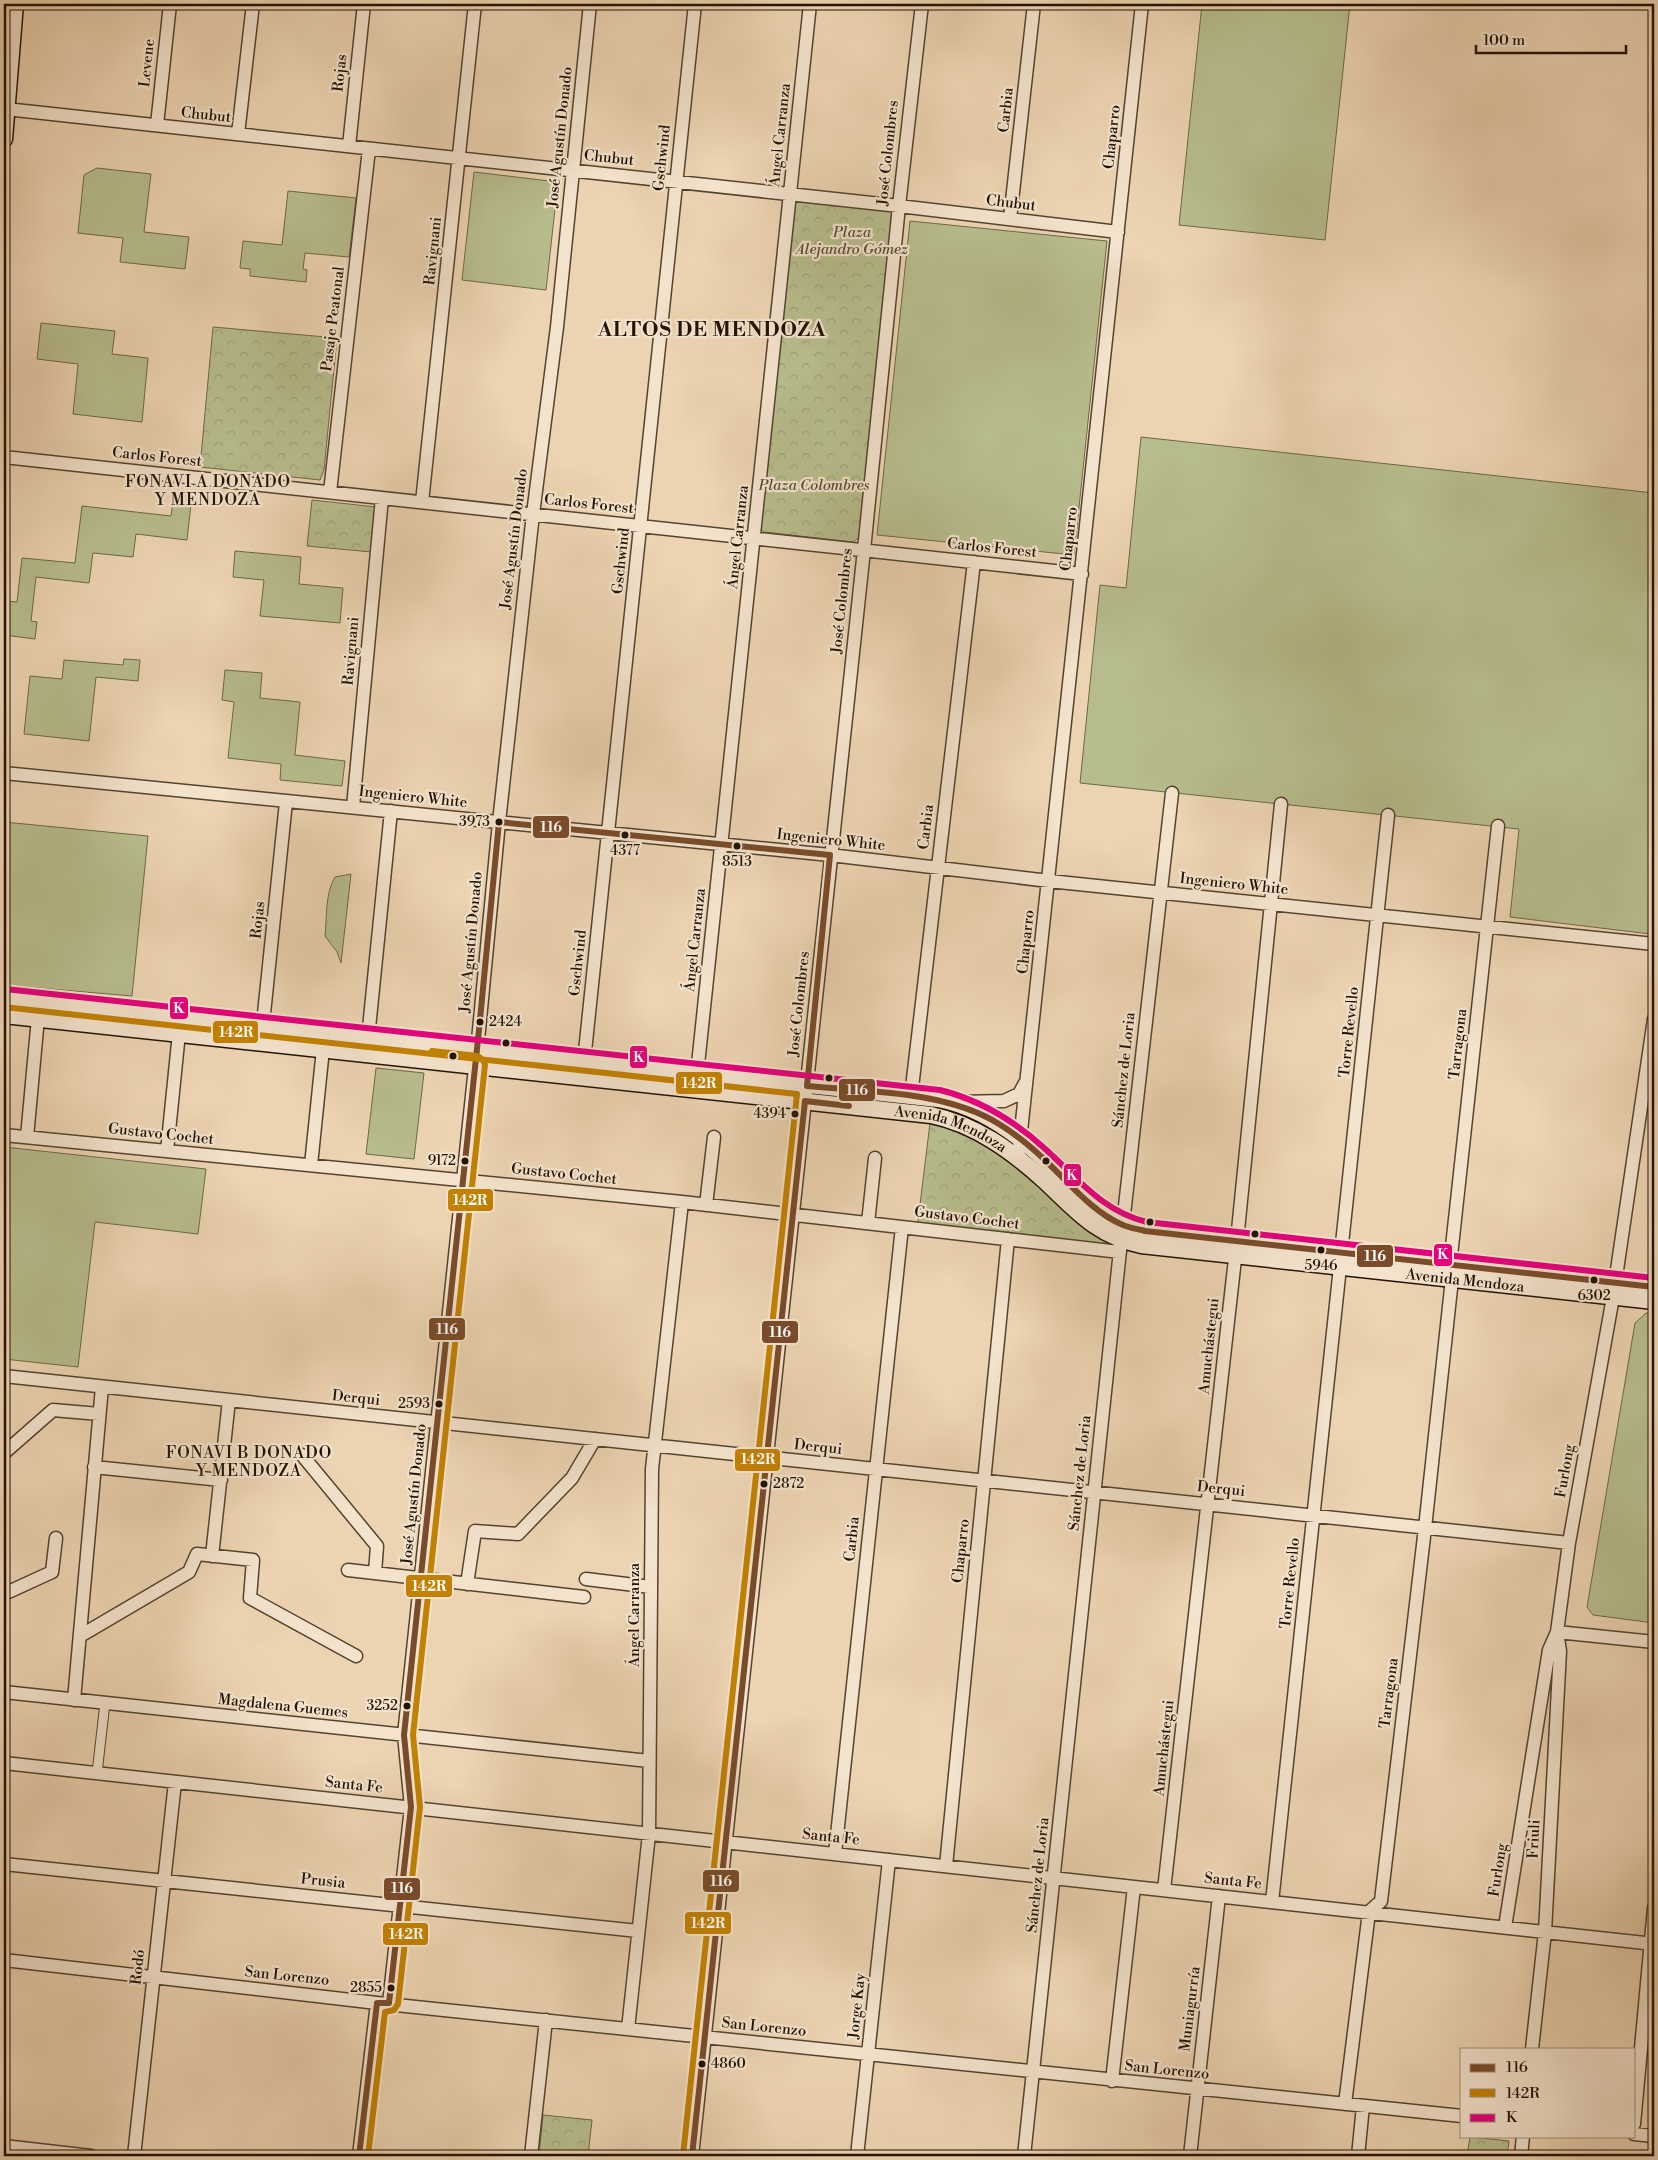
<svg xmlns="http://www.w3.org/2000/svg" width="1658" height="2160" font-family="'Libre Bodoni',serif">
<defs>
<pattern id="forest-crowns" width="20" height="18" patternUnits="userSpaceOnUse" patternTransform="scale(1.25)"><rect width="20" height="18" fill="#b7bc8c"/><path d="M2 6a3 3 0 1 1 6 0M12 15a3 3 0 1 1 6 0" fill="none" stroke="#9da177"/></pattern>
</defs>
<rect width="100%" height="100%" fill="#ecd3b1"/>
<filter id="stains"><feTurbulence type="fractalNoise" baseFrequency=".004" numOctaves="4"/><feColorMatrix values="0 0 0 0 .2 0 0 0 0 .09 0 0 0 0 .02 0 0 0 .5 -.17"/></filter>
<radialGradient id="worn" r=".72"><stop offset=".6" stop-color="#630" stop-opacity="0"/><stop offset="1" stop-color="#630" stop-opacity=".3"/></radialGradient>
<!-- grass -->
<path fill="#b7bc8c" stroke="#6c6848" d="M1202 4H1350L1325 240 1179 225Z
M97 168 151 174 144 232 189 237 185 269 120 262 123 238 78 233 84 175Z
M474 172 558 182 546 290 462 280Z
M288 191 356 198 349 257 305 253 303 269 307 270 306 282 250 276V269L240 268 243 241 282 245Z
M910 221 1107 241 1074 555 877 535Z
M41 323 115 331 112 354 148 358 142 422 73 414 78 364 37 359Z
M1141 437 1654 493V929L1650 934 1510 917 1519 829 1080 783 1100 585 1126 588Z
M174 493 192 495 187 540 136 534 133 557 93 553 89 583 36 577 31 621 37 622 35 639 4 635V601L17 602 22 558 75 563 82 506 171 516Z
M235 551 301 557 299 584 343 588 340 623 260 616 264 580 233 577Z
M124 659 140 660 138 681 96 677 89 741 24 734 30 676 62 679 64 660 123 665Z
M225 670 262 673 260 698 300 702 295 755 345 761 342 786 280 780 281 764 228 758 234 702 222 700Z
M4 822 148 836 132 996 4 985Z
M351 874 341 963 337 952 325 936C327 918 325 893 335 877Z
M376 1068 424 1073 414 1159 366 1154Z
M4 1147 206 1169 198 1234 95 1222 78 1367 4 1359Z
M1646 1313 1654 1314V1623L1593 1615 1587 1607 1635 1323Z
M1605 2150 1654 2156H1604Z"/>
<!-- forest -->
<path fill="url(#forest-crowns)" stroke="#6c6848" d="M799 200 889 210 893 214 860 537 853 542 764 532 760 528 794 205Z
M213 327 337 338 324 470 320 480 200 467Z
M312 500 376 507 371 552 307 546Z
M931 1115 972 1128 1121 1241 1120 1252 917 1229Z
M543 2115 592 2120 588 2156H539Z
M1470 2137 1509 2141 1507 2156H1467Z"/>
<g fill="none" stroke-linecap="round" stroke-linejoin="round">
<defs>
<path id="pedestrian" d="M97 1773 105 1703"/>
<path id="minor" d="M6 109 899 206 1118 232
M157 125 170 4
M238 134 253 4
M349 146 364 4
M1010 219 1034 4
M4 457 1082 574
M330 492 369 149
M422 502 475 4
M4 773 830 855 1049 881 1654 944
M353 807 382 498
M262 1033 286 802
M368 1038 391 811
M584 1061 695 4
M697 1074 810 4
M911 1096 974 562
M961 1102 1004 1101 1019 1094 1025 1083
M4 1135 682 1202 1120 1252
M27 1137 38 1018
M167 1151 179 1033
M1018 1159 1142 4
M311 1165 323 1049
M706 1205 714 1137
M868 1223 875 1158
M1341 1253 1388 815
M1450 1265 1498 826
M4 1376 1569 1543
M4 1453 53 1410 99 1414
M302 1455 377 1546 375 1573
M94 1467 221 1480
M212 1556 229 1400
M348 1570 584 1597
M586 1579 651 1587
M467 1584 475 1531 518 1534 572 1478 595 1439
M4 1594 52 1572 56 1538
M1557 1632 1654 1642
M80 1636 189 1572 197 1554 253 1560 250 1598 356 1656
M4 1692 649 1761
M74 1700 102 1387
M4 1763 1654 1944
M835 1854 902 1227
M4 1864 638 1931
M946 1866 1008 1239
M1164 1890 1236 1250 1281 804
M1272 1902 1340 1267
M1505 1927 1549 1650 1557 1632 1569 1543 1613 1297 1654 1019
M4 1960 377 2003 1462 2116
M389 2003 411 1807 404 1735 479 1030 499 822 533 514 557 327 590 4
M628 2029 649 1834 652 1469 682 1202
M1532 2049 1545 1932 1560 1651 1557 1632
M1112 2081 1134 1887
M1345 2104 1369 1912 1381 1901 1425 1528 1452 1279
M1634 2124 1654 1908
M1634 2134 1654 2136
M4 2146 91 2156
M134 2156 175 1782
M359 2156 377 2003
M531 2156 546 2020
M692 2156 864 550 899 206 922 4
M857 2156 889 1860
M1024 2156 1121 1241 1172 793
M1190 2156 1219 1896
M1358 2156 1363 2106
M1521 2156 1523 2136"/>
<g id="secondary">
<path d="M4 139 15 4"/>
<path d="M4 998 938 1099C981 1107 1018 1134 1049 1164 1072 1185 1094 1212 1123 1225 1130 1228 1138 1229 1145 1231L1654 1287"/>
<path id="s1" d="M4 1015 931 1115C975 1124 1012 1151 1045 1181 1076 1210 1097 1236 1141 1245L1654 1301"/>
</g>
</defs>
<!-- pedestrian casing -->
<use href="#pedestrian" stroke="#54432f" stroke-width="11"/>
<!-- minor casing -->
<use href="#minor" stroke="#54432f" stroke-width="15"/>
<!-- secondary casing -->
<use href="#secondary" stroke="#221304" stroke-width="19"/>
<!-- pedestrian -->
<use href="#pedestrian" stroke="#f3e2cc" stroke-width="9"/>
<!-- minor -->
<use href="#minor" stroke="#f3e2cc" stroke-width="12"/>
<!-- secondary -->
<use href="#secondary" stroke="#f3e2cc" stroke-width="16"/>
<defs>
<path id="bus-1" d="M359 2156 377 2003H389L411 1807 404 1735 479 1030 499 822 830 855 807 1086C869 1092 946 1091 999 1124 1017 1135 1035 1150 1050 1165 1072 1186 1094 1213 1123 1225 1130 1228 1138 1229 1145 1231L1654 1287
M692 2156 805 1101 849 1106"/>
<path id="bus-2" d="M4 1007 797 1094 683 2155
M368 2156 385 2012 394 2010 398 2004 420 1807 413 1735 485 1065 483 1060 478 1056 432 1051"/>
<path id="bus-3" d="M5 989 940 1090C980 1100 1013 1120 1043 1147 1077 1177 1101 1211 1147 1222L1654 1278"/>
</defs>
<!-- bus-1 casing -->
<use href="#bus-1" stroke="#f3e2cc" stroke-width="10"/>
<!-- bus-2 casing -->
<use href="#bus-2" stroke="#f3e2cc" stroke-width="10"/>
<!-- bus-3 casing -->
<use href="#bus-3" stroke="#f3e2cc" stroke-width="10"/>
<!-- bus-1 -->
<use href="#bus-1" stroke="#7a4b2a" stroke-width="6"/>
<!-- bus-2 -->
<use href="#bus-2" stroke="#c28101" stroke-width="6"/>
<!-- bus-3 -->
<use href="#bus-3" stroke="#e5007d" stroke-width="6"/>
</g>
<!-- markers -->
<g fill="#221304" stroke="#f3e2cc" stroke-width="2">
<circle cx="499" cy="822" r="4.5"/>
<circle cx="625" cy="835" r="4.5"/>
<circle cx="737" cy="846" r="4.5"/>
<circle cx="480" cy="1022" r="4.5"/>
<circle cx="506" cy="1043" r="4.5"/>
<circle cx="453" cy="1056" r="4.5"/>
<circle cx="829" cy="1078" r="4.5"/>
<circle cx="795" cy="1114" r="4.5"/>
<circle cx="465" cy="1161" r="4.5"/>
<circle cx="1046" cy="1161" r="4.5"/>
<circle cx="1150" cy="1222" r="4.5"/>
<circle cx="1255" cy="1234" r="4.5"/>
<circle cx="1321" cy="1250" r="4.5"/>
<circle cx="1594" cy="1280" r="4.5"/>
<circle cx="439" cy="1404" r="4.5"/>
<circle cx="764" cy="1484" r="4.5"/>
<circle cx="407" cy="1706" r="4.5"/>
<circle cx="391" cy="1988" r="4.5"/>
<circle cx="702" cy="2064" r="4.5"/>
</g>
<g text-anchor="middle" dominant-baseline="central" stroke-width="4.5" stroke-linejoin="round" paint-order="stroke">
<!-- bus labels -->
<g font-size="14" fill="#221304" stroke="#f3e2cc" text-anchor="end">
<text x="490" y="822">3973</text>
<text x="625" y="851" text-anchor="middle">4377</text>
<text x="737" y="862" text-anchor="middle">8513</text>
<text x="489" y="1022" text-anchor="start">2424</text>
<text x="786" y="1114">4394</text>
<text x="456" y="1161">9172</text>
<text x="1321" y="1266" text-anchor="middle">5946</text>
<text x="1594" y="1296" text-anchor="middle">6302</text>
<text x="430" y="1404">2593</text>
<text x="773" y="1484" text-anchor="start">2872</text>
<text x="398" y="1706">3252</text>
<text x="382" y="1988">2855</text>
<text x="711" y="2064" text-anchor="start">4860</text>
</g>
<!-- street labels -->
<g font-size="15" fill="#221304" stroke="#f3e2cc">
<text transform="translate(147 63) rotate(-84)">Levene</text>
<text transform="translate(340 73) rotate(-84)">Rojas</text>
<text transform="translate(1006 110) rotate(-84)">Carbia</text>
<text transform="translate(206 115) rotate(6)">Chubut</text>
<text transform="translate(780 135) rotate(-84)">Ángel Carranza</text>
<text transform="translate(560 137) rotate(-84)">José Agustín Donado</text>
<text transform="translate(1112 137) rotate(-84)">Chaparro</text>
<text transform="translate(888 153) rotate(-84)">José Colombres</text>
<text transform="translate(609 158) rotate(6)">Chubut</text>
<text transform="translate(662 158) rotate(-84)">Gschwind</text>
<text transform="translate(1011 203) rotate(7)">Chubut</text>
<text transform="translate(433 251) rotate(-84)">Ravignani</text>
<text transform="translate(333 319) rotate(-83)">Pasaje Peatonal</text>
<text transform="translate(157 457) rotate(6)">Carlos Forest</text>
<text transform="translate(589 504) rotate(6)">Carlos Forest</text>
<text transform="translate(738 537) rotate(-84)">Ángel Carranza</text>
<text transform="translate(514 539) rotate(-83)">José Agustín Donado</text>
<text transform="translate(1069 539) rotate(-84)">Chaparro</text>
<text transform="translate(992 548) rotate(6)">Carlos Forest</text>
<text transform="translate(621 561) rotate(-84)">Gschwind</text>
<text transform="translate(842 601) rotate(-84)">José Colombres</text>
<text transform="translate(351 651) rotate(-85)">Ravignani</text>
<text transform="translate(413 797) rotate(6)">Ingeniero White</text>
<text transform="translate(926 827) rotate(-83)">Carbia</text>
<text transform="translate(831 840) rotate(6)">Ingeniero White</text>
<text transform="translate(1234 884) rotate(6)">Ingeniero White</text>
<text transform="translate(258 920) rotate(-84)">Rojas</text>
<text transform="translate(695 940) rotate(-84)">Ángel Carranza</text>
<text transform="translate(471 942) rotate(-85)">José Agustín Donado</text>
<text transform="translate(1026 942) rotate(-84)">Chaparro</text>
<text transform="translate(578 963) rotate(-84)">Gschwind</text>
<text transform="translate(799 1004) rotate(-84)">José Colombres</text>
<text transform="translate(1349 1032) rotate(-84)">Torre Revello</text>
<text transform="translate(1458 1044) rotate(-84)">Tarragona</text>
<text transform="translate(1124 1070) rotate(-84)">Sánchez de Loria</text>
<text stroke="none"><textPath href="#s1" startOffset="955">Avenida Mendoza</textPath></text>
<text transform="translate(161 1134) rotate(6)">Gustavo Cochet</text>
<text transform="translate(564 1174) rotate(6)">Gustavo Cochet</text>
<text transform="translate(967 1218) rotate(7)">Gustavo Cochet</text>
<text stroke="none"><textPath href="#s1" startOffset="1509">Avenida Mendoza</textPath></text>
<text transform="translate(1209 1346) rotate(-84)">Amuchástegui</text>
<text transform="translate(356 1398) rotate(6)">Derqui</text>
<text transform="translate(818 1447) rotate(6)">Derqui</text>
<text transform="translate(1565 1471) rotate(-80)">Furlong</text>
<text transform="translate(1080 1473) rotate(-84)">Sánchez de Loria</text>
<text transform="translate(1221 1489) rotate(6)">Derqui</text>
<text transform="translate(414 1494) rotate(-84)">José Agustín Donado</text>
<text transform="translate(852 1539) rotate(-84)">Carbia</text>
<text transform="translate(961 1551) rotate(-84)">Chaparro</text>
<text transform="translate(1290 1583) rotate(-84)">Torre Revello</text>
<text transform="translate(634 1615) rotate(-90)">Ángel Carranza</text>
<text transform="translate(1389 1693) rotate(-83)">Tarragona</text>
<text transform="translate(283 1706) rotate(6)">Magdalena Guemes</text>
<text transform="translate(1164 1748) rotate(-84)">Amuchástegui</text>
<text transform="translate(354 1785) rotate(6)">Santa Fe</text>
<text transform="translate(831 1837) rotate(6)">Santa Fe</text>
<text transform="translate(1534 1839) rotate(-87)">Friuli</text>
<text transform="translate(1498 1870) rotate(-81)">Furlong</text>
<text transform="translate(1038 1875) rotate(-84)">Sánchez de Loria</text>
<text transform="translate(323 1881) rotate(6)">Prusia</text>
<text transform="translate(1233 1881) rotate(6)">Santa Fe</text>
<text transform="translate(138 1967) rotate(-84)">Rodó</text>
<text transform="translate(287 1976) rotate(6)">San Lorenzo</text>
<text transform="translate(857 2006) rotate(-84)">Jorge Kay</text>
<text transform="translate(1190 2009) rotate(-83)">Muniagurría</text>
<text transform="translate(764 2027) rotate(6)">San Lorenzo</text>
<text transform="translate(1167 2070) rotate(6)">San Lorenzo</text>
</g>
<!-- park labels -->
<g font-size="15" font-style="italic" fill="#564e34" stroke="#f3e2cc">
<text x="852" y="232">Plaza<tspan x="852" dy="17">Alejandro Gómez</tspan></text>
<text x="814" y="485">Plaza Colombres</text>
</g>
<!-- neighbourhood labels -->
<g font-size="16" letter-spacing="1" fill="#221304" stroke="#f3e2cc">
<text x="208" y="482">FONAVI A DONADO<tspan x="208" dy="18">Y MENDOZA</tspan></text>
<text x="249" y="1453">FONAVI B DONADO<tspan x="249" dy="18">Y MENDOZA</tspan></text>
</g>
<!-- district labels -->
<g font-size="20" font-weight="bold" letter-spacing="1" fill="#221304" stroke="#f3e2cc">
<text x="712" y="330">ALTOS DE MENDOZA</text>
</g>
</g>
<g stroke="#f3e2cc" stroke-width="2">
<rect x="532" y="815" width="38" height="24" rx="5" fill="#7a4b2a"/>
<rect x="169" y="996" width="20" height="24" rx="5" fill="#e5007d"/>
<rect x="212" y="1020" width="47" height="24" rx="5" fill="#c28101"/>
<rect x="629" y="1045" width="19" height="24" rx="5" fill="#e5007d"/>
<rect x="675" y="1071" width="48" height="24" rx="5" fill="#c28101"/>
<rect x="838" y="1078" width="38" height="24" rx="5" fill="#7a4b2a"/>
<rect x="1063" y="1163" width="19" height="24" rx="5" fill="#e5007d"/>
<rect x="447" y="1188" width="47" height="24" rx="5" fill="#c28101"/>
<rect x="1433" y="1243" width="20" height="24" rx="5" fill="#e5007d"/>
<rect x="1356" y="1244" width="38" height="24" rx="5" fill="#7a4b2a"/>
<rect x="428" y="1317" width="38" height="24" rx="5" fill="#7a4b2a"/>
<rect x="761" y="1320" width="38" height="24" rx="5" fill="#7a4b2a"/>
<rect x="734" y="1448" width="47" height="24" rx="5" fill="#c28101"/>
<rect x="405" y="1574" width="48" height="24" rx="5" fill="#c28101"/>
<rect x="702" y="1869" width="38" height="24" rx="5" fill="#7a4b2a"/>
<rect x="383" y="1877" width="38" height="24" rx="5" fill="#7a4b2a"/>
<rect x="684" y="1911" width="48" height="24" rx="5" fill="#c28101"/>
<rect x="382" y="1922" width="47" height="24" rx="5" fill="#c28101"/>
</g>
<g font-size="14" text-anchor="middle" font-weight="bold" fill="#fff">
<text x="551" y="832">116</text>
<text x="179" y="1013">K</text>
<text x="236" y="1037">142R</text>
<text x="639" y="1062">K</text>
<text x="699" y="1088">142R</text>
<text x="857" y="1095">116</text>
<text x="1072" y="1180">K</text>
<text x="470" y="1205">142R</text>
<text x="1443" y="1259">K</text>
<text x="1375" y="1261">116</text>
<text x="447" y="1334">116</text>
<text x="780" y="1337">116</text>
<text x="758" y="1464">142R</text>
<text x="429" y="1591">142R</text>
<text x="721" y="1886">116</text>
<text x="402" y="1893">116</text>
<text x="708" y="1928">142R</text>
<text x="406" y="1939">142R</text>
</g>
<!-- margin -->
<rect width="1658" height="2160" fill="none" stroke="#ecd3b1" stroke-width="20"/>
<rect x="5" y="5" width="1648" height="2150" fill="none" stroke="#221304" stroke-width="2.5"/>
<rect x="10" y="10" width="1638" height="2140" fill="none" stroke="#221304"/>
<!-- legend -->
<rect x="1460" y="2048" width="175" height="90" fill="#f3e2cc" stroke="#9f8f7c"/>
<rect x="1470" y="2064" width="25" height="8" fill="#7a4b2a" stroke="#9f8f7c"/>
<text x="1506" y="2072" font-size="15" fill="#221304">116</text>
<rect x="1470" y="2089" width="25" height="8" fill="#c28101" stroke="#9f8f7c"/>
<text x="1506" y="2098" font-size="15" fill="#221304">142R</text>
<rect x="1470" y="2114" width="25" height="8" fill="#e5007d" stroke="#9f8f7c"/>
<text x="1506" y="2122" font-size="15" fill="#221304">K</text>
<!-- scale -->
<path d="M1476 45v8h150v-8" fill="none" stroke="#221304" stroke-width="2.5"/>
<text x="1483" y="45" font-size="15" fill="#221304" stroke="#f3e2cc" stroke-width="4" paint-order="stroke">100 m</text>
<rect width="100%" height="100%" filter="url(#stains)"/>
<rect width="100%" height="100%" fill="url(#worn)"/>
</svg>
